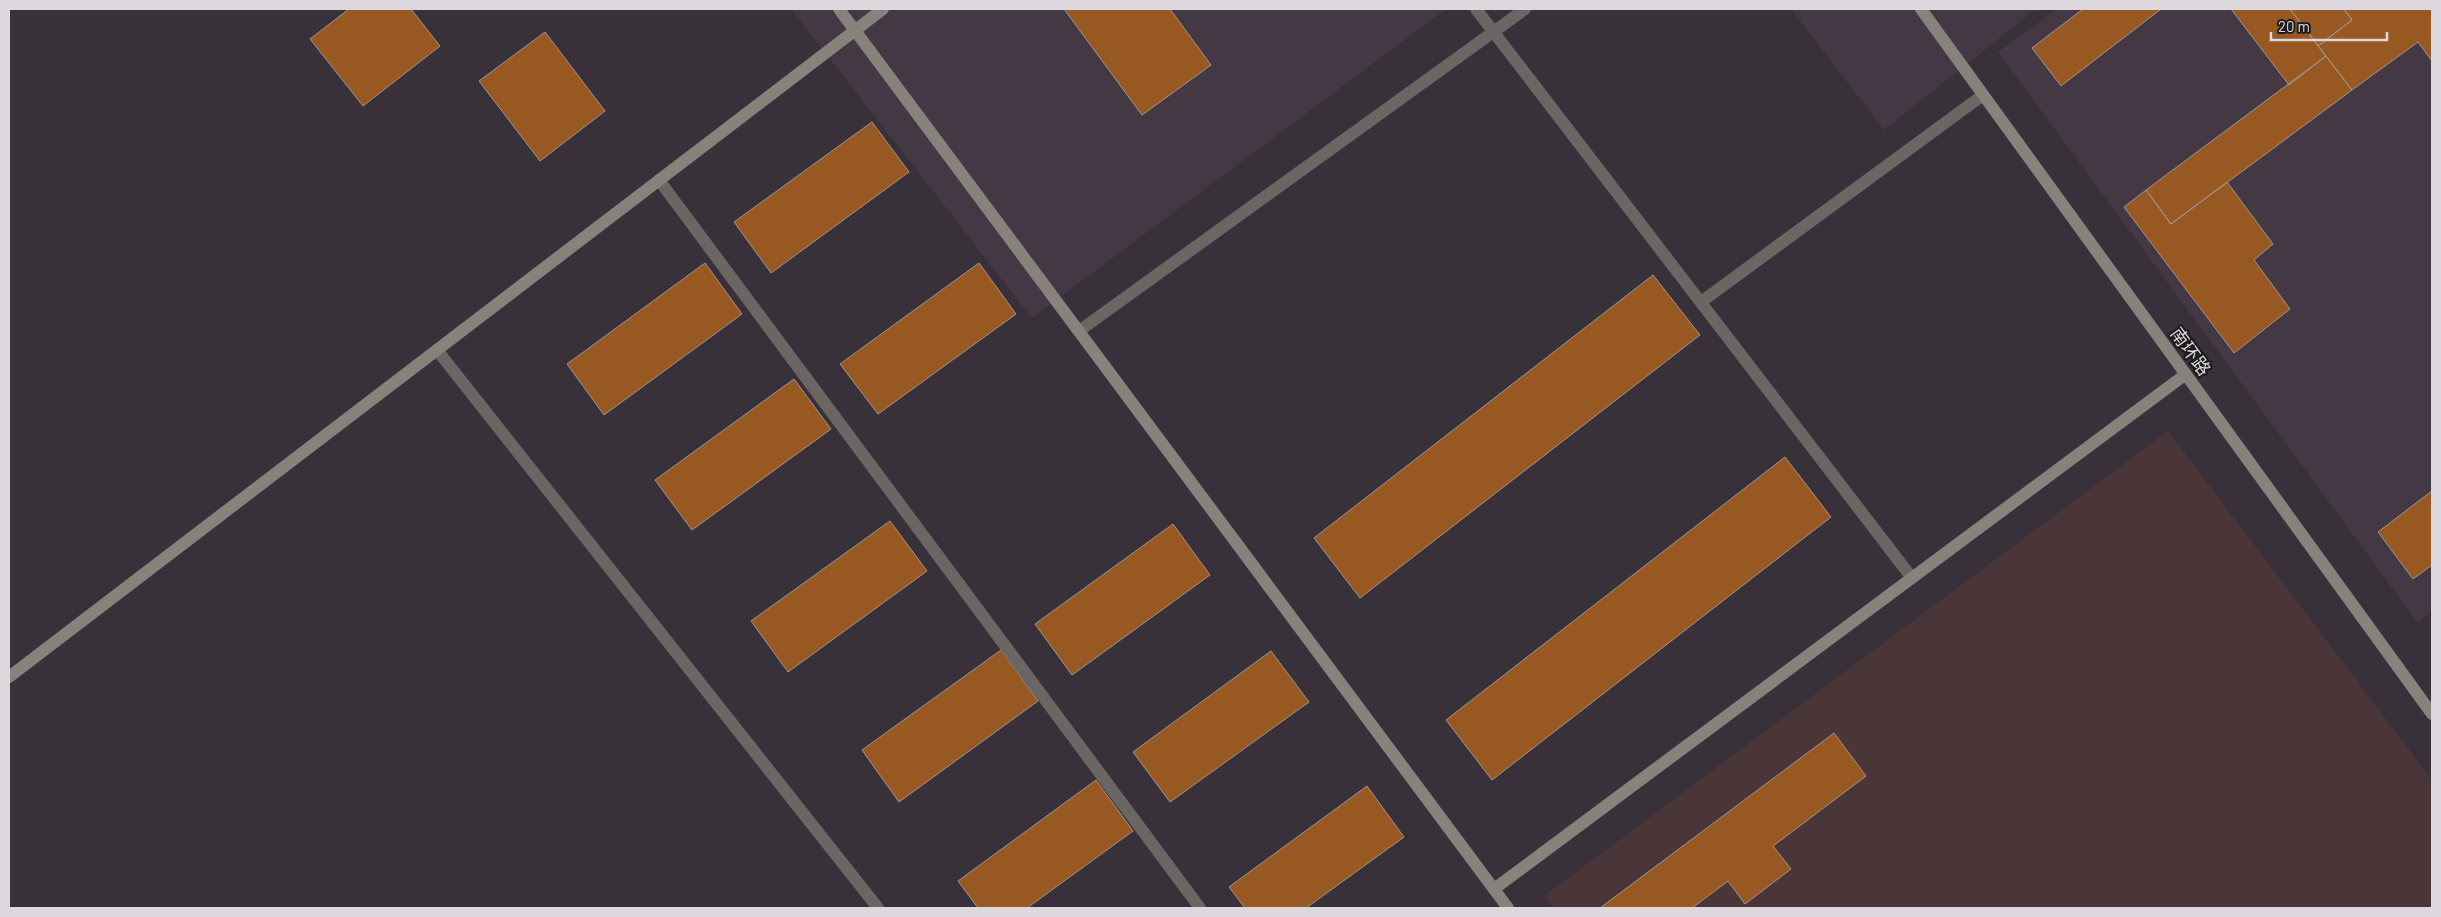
<svg xmlns="http://www.w3.org/2000/svg" width="2441" height="917" font-family="Barlow,'Noto Sans SC',sans-serif">
<rect width="100%" height="100%" fill="#393139"/>
<!-- built -->
<path fill="#443845" d="M791 9H1446L1032 318Z
M1791 9H2036L1884 130Z
M2057 9H2432V611L2418 623 1998 52Z"/>
<!-- industrial -->
<path fill="#4a3638" d="M2168 431 2432 780V908H1554L1544 896Z"/>
<!-- building -->
<path fill="#975821" stroke="#a1978f" d="M349 9H411L440 46 363 106 310 39Z
M1064 9H1170L1211 65 1142 115Z
M2083 9H2161L2061 86 2032 48Z
M2231 9H2290L2326 56 2289 85Z
M2290 9H2344L2352 20 2318 46Z
M2344 9H2432V61L2418 42 2352 90 2318 46 2352 20Z
M545 32 605 111 540 161 479 81Z
M2326 56 2352 90 2171 224 2146 190Z
M872 122 909 172 771 273 734 222Z
M2227 182 2273 244 2254 260 2290 309 2234 353 2124 207 2146 190 2171 224Z
M705 263 742 314 604 415 567 364Z
M979 263 1016 314 878 414 840 364Z
M1653 275 1700 335 1360 598 1314 538Z
M794 379 831 429 692 530 655 480Z
M1785 457 1831 517 1492 780 1446 720Z
M2432 491V565L2413 579 2378 532Z
M890 521 927 571 788 672 751 621Z
M1173 524 1210 575 1072 675 1035 624Z
M1001 650 1038 701 899 802 862 750Z
M1271 651 1309 702 1170 802 1133 752Z
M1834 733 1866 776 1773 846 1791 869 1745 904 1728 881 1692 908H1600Z
M1096 780 1133 831 1027 908H978L958 881Z
M1367 786 1404 837 1306 908H1245L1229 887Z"/>
<g fill="none" stroke-linecap="round" stroke-linejoin="round">
<!-- street -->
<path stroke="#6a6663" stroke-width="12" d="M1476 9 1912 578
M659 180 1200 908
M1701 302 1983 95
M1079 331 1525 9
M437 350 878 908"/>
<!-- secondary -->
<path stroke="#88827d" stroke-width="12" d="M839 9 1508 908
M1921 9 2432 714
M9 677 883 9
M1494 889 2186 374"/>
</g>
<g text-anchor="middle" dominant-baseline="central" stroke-width="4.5" stroke-linejoin="round" paint-order="stroke">
<!-- street labels -->
<g font-size="18" fill="#dcd8dd" stroke="#1e1b1e">
<text transform="translate(2191 351) rotate(54)">南环路</text>
</g>
</g>
<!-- border -->
<rect width="2441" height="917" fill="none" stroke="#dcd8dd" stroke-width="20"/>
<!-- scale -->
<path d="M2271 32v8h116v-8" fill="none" stroke="#dcd8dd" stroke-width="2.5"/>
<text x="2278" y="32" font-size="15" fill="#dcd8dd" stroke="#1e1b1e" stroke-width="4" paint-order="stroke">20 m</text>
</svg>
